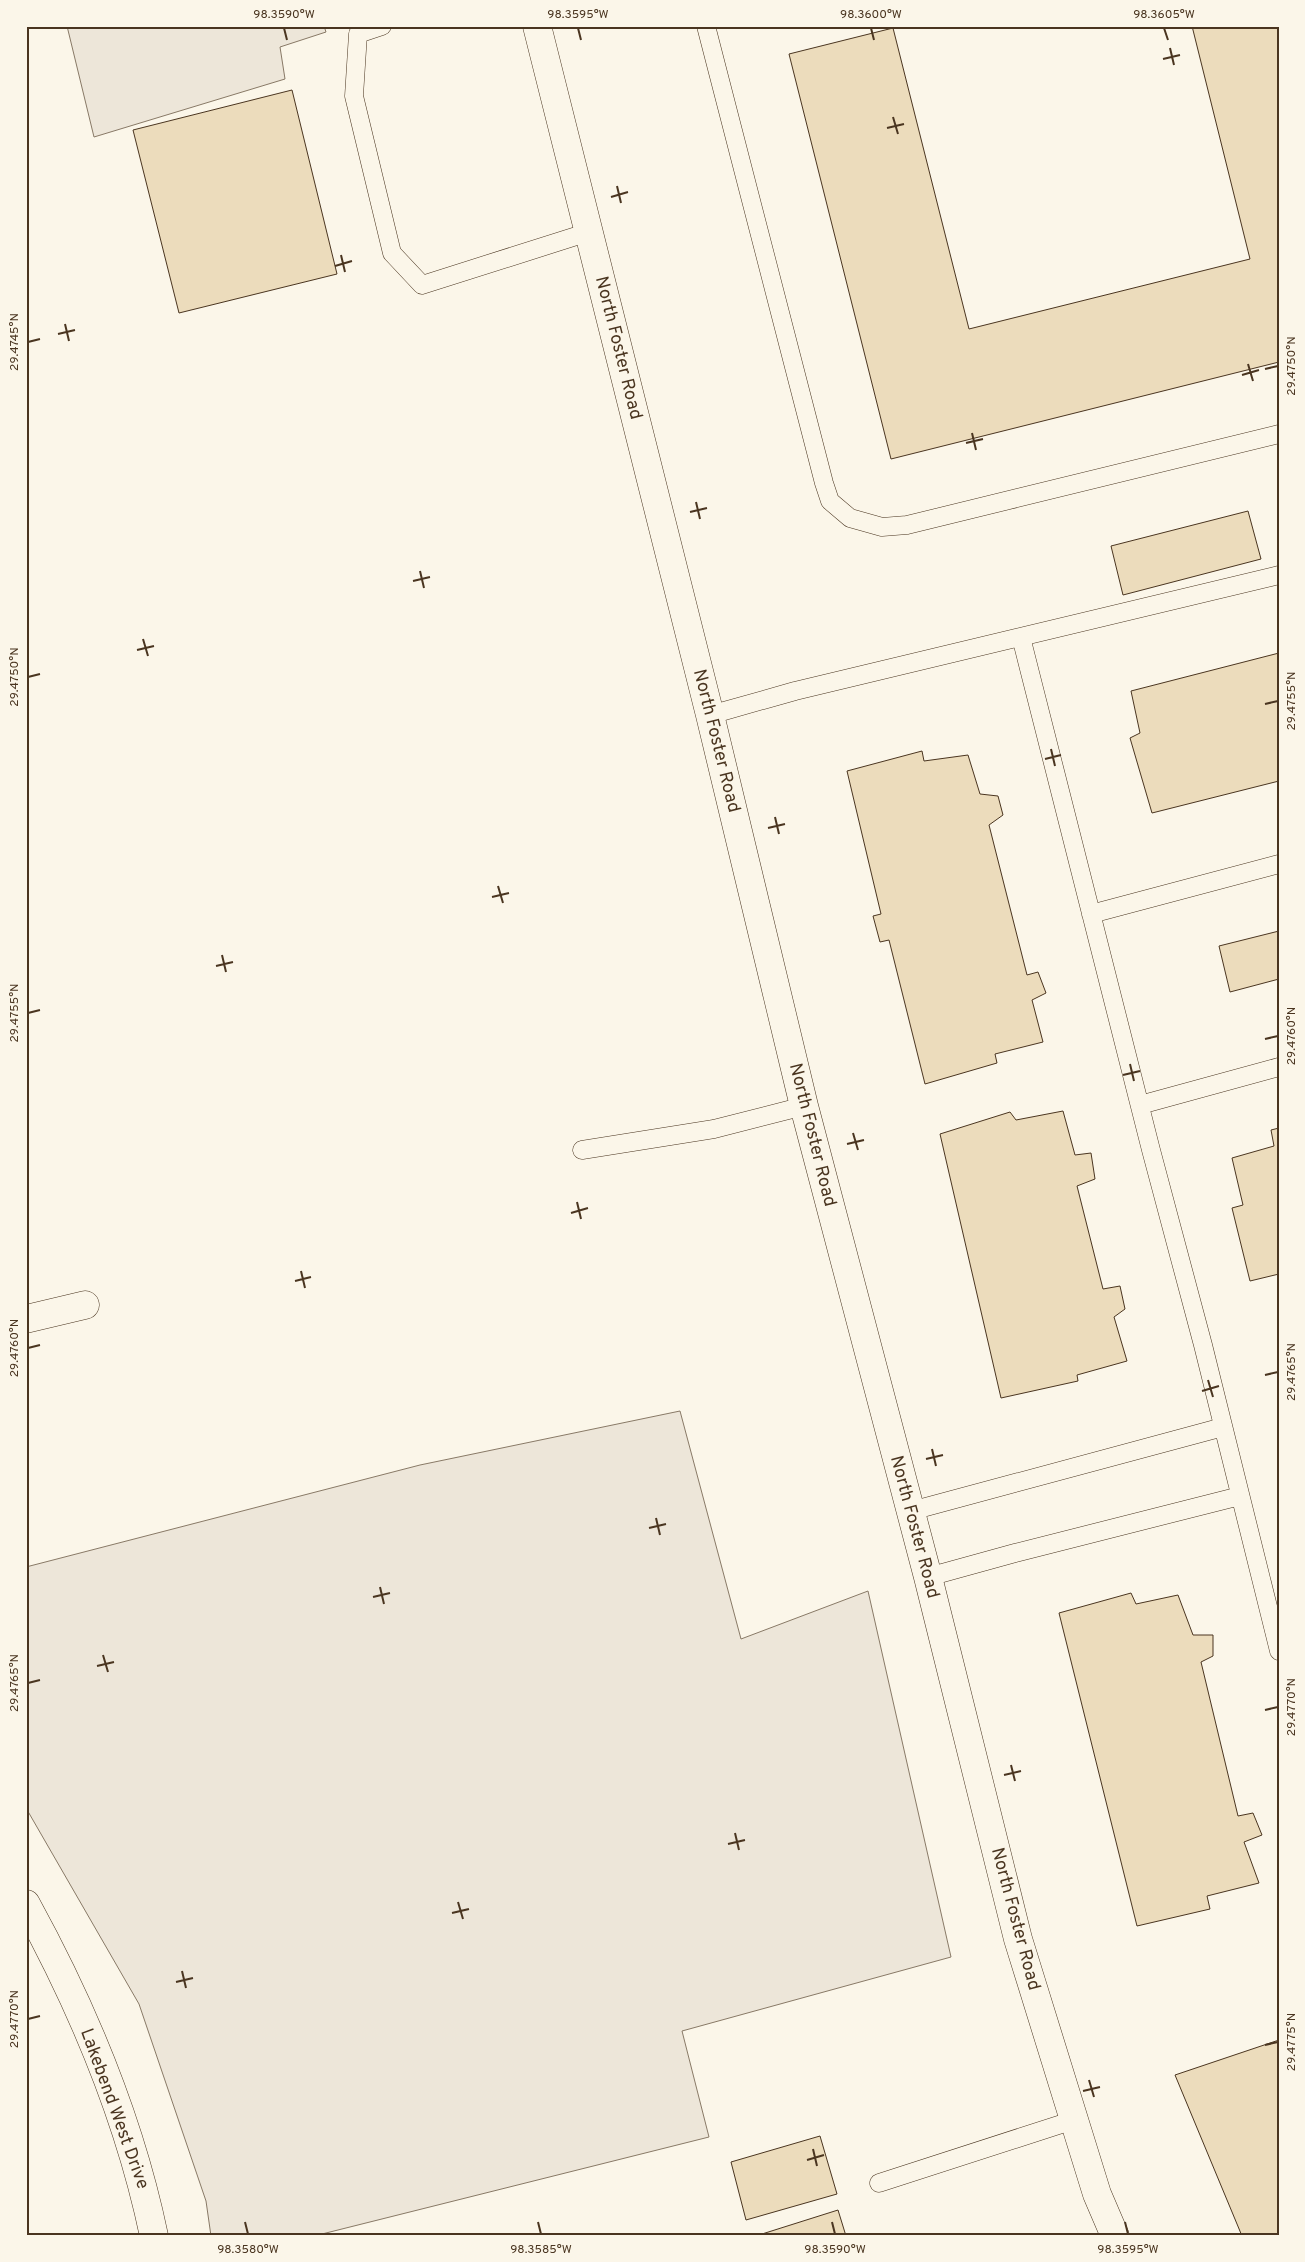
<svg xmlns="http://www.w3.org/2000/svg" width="1305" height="2262" font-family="Overpass,sans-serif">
<rect width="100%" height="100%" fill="#fbf6e9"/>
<!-- green -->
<path fill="#ede6d9" stroke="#887966" d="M67 26H324L326 32 280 47 285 79 94 137Z
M680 1411 741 1639 868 1591 951 1957 682 2031 709 2137 314 2236H211L206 2201 139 2004 26 1808V1567L420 1465Z"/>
<!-- building -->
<path fill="#ecdcbc" stroke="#4a3520" d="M1192 26H1279V362L891 459 789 54 893 28 969 329 1250 259Z
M292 90 337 274 179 313 133 130Z
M1248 511 1261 559 1123 595 1111 546Z
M1279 653V781L1152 813 1130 738 1140 733 1131 691Z
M922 751 924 761 968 755 980 794 998 796 1003 815 989 825 1027 975 1038 972 1046 993 1032 1000 1043 1042 995 1054 997 1063 925 1084 889 940 880 942 873 916 881 914 847 771Z
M1279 931V979L1230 992 1219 946Z
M1063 1111 1075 1155 1091 1153 1095 1179 1077 1186 1103 1289 1120 1286 1125 1309 1114 1317 1127 1361 1077 1375 1078 1381 1001 1398 940 1134 1010 1112 1016 1120Z
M1279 1128V1274L1250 1281 1232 1208 1243 1205 1232 1158 1274 1146 1271 1130Z
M1131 1593 1136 1604 1178 1595 1193 1635H1213V1656L1201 1662 1238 1816 1253 1813 1262 1835 1244 1842 1259 1883 1207 1896 1210 1909 1137 1926 1059 1613Z
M1279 2040V2236H1242L1175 2075Z
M820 2136 837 2194 746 2220 731 2162Z
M838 2210 846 2236H763L762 2234Z"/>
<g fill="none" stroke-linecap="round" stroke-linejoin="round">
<defs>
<path id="lane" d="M382 26 358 34 354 96 392 253 422 285 589 232
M706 26 824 483 830 501 850 518 882 527 907 525 1279 434
M1021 637 1151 1150 1203 1345 1279 1651
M710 715 795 691 1279 575
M1091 914 1279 864
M1140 1105 1279 1067
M582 1150 714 1129 804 1106
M911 1511 1223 1427
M928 1577 1015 1553 1240 1496
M879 2183 1074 2120"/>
<path id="street" d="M26 1319 85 1305
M26 1904C82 2006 130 2121 154 2236"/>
<path id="secondary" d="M537 26 710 715 804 1106 928 1577 1018 1939 1097 2194 1115 2236"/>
</defs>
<!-- lane casing -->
<use href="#lane" stroke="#4a3520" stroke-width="19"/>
<!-- street casing -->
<use href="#street" stroke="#4a3520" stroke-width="29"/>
<!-- secondary casing -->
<use href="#secondary" stroke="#4a3520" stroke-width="29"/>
<!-- lane -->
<use href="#lane" stroke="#fbf6e9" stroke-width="18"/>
<!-- street -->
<use href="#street" stroke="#fbf6e9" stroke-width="28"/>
<!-- secondary -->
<use href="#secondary" stroke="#fbf6e9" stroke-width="28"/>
</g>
<!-- ticks -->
<path fill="none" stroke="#4a3520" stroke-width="2" d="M284 28 287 40M578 28 581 40M871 28 874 40M1164 28 1168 40M1170 48 1174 65M1163 59 1180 55M893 117 898 134M887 128 904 124M617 186 621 203M611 197 628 192M341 255 345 272M335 266 352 261M65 324 69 341M58 334 75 330M28 342 40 339M1248 364 1253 381M1265 369 1278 366M1242 375 1259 370M972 433 976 450M966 443 983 439M696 502 700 519M690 512 707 508M420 571 424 588M413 581 430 577M143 639 148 656M137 650 154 646M28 677 40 674M1265 704 1278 701M1051 749 1055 766M1045 759 1061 755M775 817 779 834M768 828 785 824M498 886 503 903M492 897 509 893M222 955 226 972M216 966 233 962M28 1013 40 1010M1265 1039 1278 1036M1130 1064 1134 1081M1123 1075 1140 1071M853 1133 858 1150M847 1144 864 1140M577 1202 581 1219M571 1213 588 1208M301 1271 305 1288M295 1281 311 1277M28 1348 40 1345M1265 1375 1278 1372M1208 1380 1213 1397M1202 1391 1219 1386M932 1449 936 1466M926 1459 943 1455M656 1518 660 1535M649 1528 666 1524M380 1587 384 1604M373 1597 390 1593M103 1655 108 1672M97 1666 114 1662M28 1683 40 1680M1265 1710 1278 1707M1011 1765 1015 1781M1004 1775 1021 1771M735 1833 739 1850M728 1844 745 1840M458 1902 463 1919M452 1913 469 1909M182 1971 186 1988M176 1982 193 1978M28 2019 40 2016M1265 2045 1278 2042M1089 2080 1094 2097M1083 2091 1100 2087M813 2149 817 2166M807 2160 824 2155M245 2222 248 2234M538 2222 541 2234M832 2222 835 2234M1125 2222 1128 2234"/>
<g text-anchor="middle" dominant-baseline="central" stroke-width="4" stroke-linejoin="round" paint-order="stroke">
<!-- street labels -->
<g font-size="18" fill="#4a3520" stroke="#fbf6e9">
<text transform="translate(618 348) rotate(76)">North Foster Road</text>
<text transform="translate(716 741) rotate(76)">North Foster Road</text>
<text transform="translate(812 1135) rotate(76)">North Foster Road</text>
<text transform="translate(914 1527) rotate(75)">North Foster Road</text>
<text transform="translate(1015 1919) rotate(75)">North Foster Road</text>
<text transform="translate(114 2109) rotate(70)">Lakebend West Drive</text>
</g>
</g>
<!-- border -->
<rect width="1305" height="2262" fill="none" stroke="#fbf6e9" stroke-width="55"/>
<rect x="28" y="28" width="1250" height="2206" fill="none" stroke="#4a3520" stroke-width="2"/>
<g font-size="12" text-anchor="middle" fill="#4a3520">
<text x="284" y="18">98.3590°W</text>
<text x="578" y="18">98.3595°W</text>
<text x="871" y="18">98.3600°W</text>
<text x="1164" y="18">98.3605°W</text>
<text transform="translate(14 342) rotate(-90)" y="4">29.4745°N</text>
<text transform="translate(1291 366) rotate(-90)" y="4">29.4750°N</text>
<text transform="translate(14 677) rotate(-90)" y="4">29.4750°N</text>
<text transform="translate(1291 701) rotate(-90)" y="4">29.4755°N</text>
<text transform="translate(14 1013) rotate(-90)" y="4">29.4755°N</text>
<text transform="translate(1291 1036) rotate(-90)" y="4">29.4760°N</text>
<text transform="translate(14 1348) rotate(-90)" y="4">29.4760°N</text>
<text transform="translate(1291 1372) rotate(-90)" y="4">29.4765°N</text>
<text transform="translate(14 1683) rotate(-90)" y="4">29.4765°N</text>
<text transform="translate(1291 1707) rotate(-90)" y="4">29.4770°N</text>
<text transform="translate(14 2019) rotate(-90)" y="4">29.4770°N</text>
<text transform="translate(1291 2042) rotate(-90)" y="4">29.4775°N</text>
<text x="248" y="2253">98.3580°W</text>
<text x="541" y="2253">98.3585°W</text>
<text x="835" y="2253">98.3590°W</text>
<text x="1128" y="2253">98.3595°W</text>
</g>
</svg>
